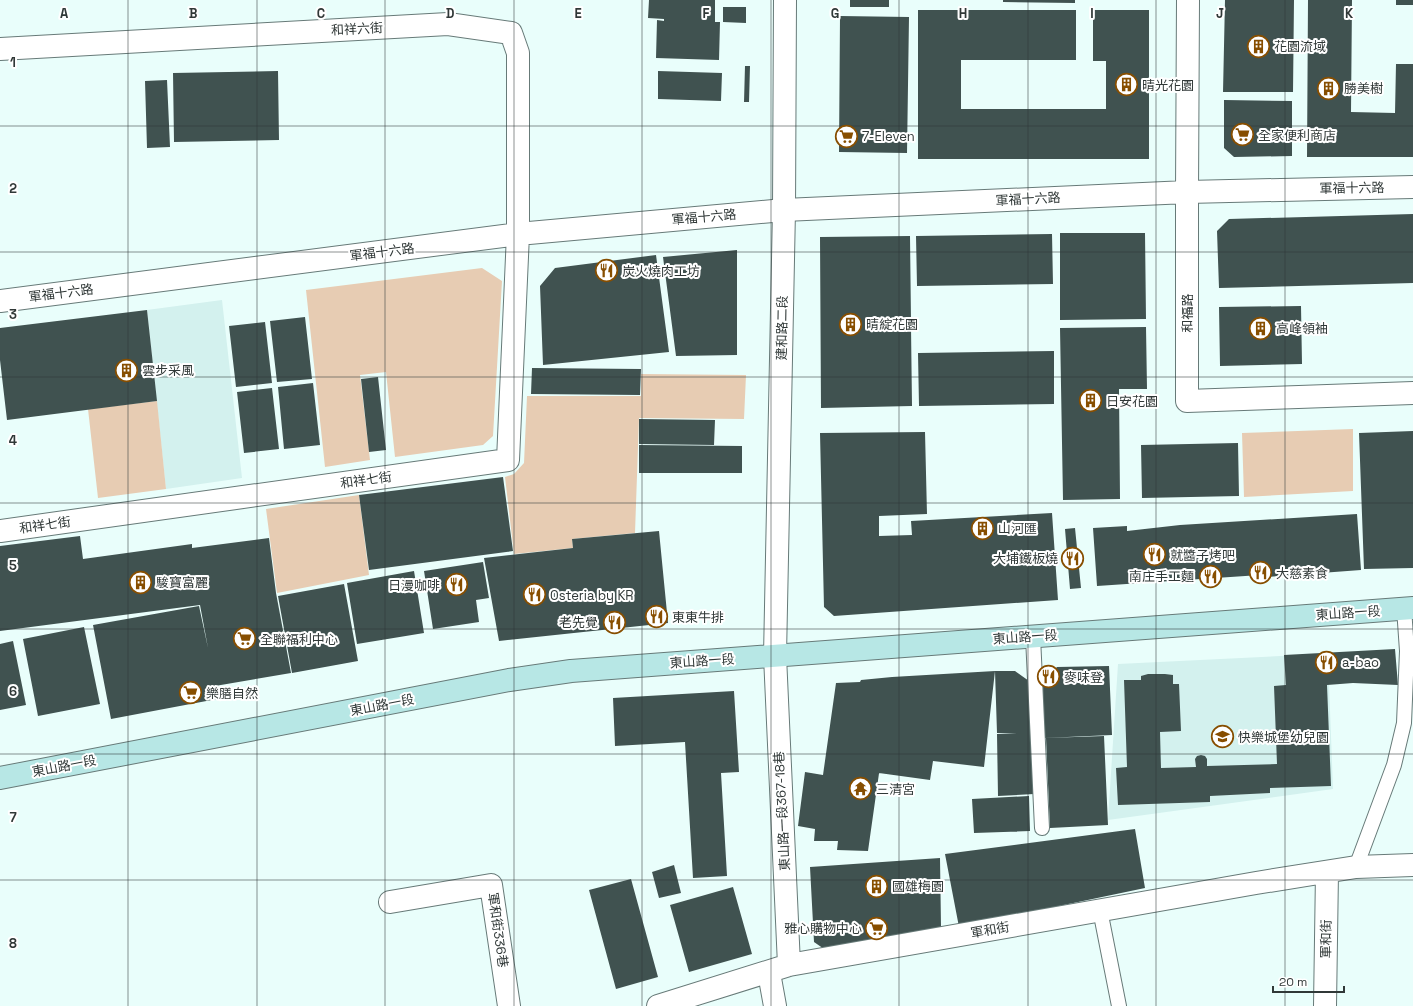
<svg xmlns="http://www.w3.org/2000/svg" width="1413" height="1006" font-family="'Space Grotesk','Noto Sans TC',sans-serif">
<rect width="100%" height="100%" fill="#e9fefb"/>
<!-- built -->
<path fill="#d3f1ee" d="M222 300 242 478 166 489 147 310Z
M1302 655 1329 683 1333 789 1108 820 1118 664Z"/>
<!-- green -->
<path fill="#e7ccb3" d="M482 268 502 281 493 436 483 445 395 457 386 372 360 375 370 460 325 467 306 290Z
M641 374 746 375 744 419 639 418 635 533 572 539 573 548 514 554 505 477 514 474 524 463 527 396H641Z
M157 401 166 489 98 498 88 409Z
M1353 429V491L1244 497 1242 433Z
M359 495 369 575 277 593 266 509Z"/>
<!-- building -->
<path fill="#405250" d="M649 0H715V22H720L719 60 656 58 657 20 664 21V19L648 18Z
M850 0H889V7H850Z
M1003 0H1075V3L1003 2Z
M1225 0H1294L1293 92H1223Z
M1308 0H1352L1351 112 1395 113 1396 64H1413V157H1307Z
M1396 0H1413V5H1396Z
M723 7H746V23L723 22Z
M918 10H1076V60H961V109H1106V61H1093V10H1149V159H918Z
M840 16 909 17 907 153 839 152Z
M745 66H750L749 102H744Z
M278 71 279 140 174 142 173 73Z
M658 71 722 73 721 101 658 99Z
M167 80 170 147 147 148 145 81Z
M1224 100 1292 101V156L1234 157 1224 148Z
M1413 214V283L1219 288 1217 231 1229 219Z
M1060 233H1145L1146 319 1060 320Z
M1052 234 1053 284 917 286 916 236Z
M910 236 911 321 881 322V327H911L912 406 821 408 820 237Z
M737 250V355L676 356 663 257Z
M656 255 669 352 543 365 540 286 555 268Z
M1301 306 1302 364 1220 366 1219 307Z
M147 310 157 401 7 420 0 360V328Z
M305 317 312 379 277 382 270 321Z
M265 322 272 383 236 387 229 326Z
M1146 327 1147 389H1119L1120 499 1063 500 1060 328Z
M1054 351V404L919 406 918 353Z
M532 368 641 369 640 395 531 394Z
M378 377 386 450 369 452 361 379Z
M313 383 320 445 284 449 278 387Z
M272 388 279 449 244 453 237 392Z
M639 419 715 420 714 445 639 444Z
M1413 431V568L1364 569 1359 433Z
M925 432 927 514 879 516V536L912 535 911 521 1052 513 1058 600 834 616 824 607 820 433Z
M1238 443 1239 496 1142 498 1141 445Z
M639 445 742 446V473H639Z
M503 477 513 551 369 570 359 495Z
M1357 514 1361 570 1268 577 1267 575H1260L1097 586 1093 528 1127 526V531L1180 525Z
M1075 528 1081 588 1070 589 1065 529Z
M659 531 668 623 499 641 484 558 573 548 572 539Z
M80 536 83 559 192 544V548L269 538 276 593 291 673 215 686 217 699 111 719 93 625 199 606 208 648 200 605 0 631V546Z
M483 562 489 598 476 600 479 622 433 629 424 571Z
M414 571 424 633 357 644 347 583Z
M344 584 358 661 292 673 278 596Z
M84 627 100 704 38 716 23 639Z
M13 641 26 705 0 710V644Z
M1395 649 1398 685 1353 683 1327 685 1331 786 1270 788V793L1210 796V802L1118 805 1116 768 1127 767 1124 680H1141V676L1148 674H1165L1173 675V684H1179L1181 731 1160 732 1161 768 1196 767 1195 759 1197 756 1201 755 1205 756 1207 759V766L1277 764 1274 686 1286 685 1284 655Z
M1109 666 1112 735 1045 738 1042 682 1057 667Z
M995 671 984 767 933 761 930 780 879 773 886 724 868 851 837 850 838 841H814L815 829 798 826 805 772 823 775 836 683 860 682 861 680 892 677Z
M995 671H1015L1029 681 1034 794 998 796 997 734 1017 733H997Z
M734 691 739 772 721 773 727 876 693 878 685 742 615 746 613 698Z
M1104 736 1108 825 1050 828 1046 738Z
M1029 796 1030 831 974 833 972 799Z
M1135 829 1145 888 959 927 945 854Z
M940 858 941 927 827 951 814 942 810 867Z
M674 865 681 893 659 898 652 872Z
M631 879 658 977 616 989 589 890Z
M733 887 752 954 689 972 670 905Z"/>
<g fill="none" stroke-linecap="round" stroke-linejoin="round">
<defs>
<path id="service" d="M1033 637 1042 828
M1356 867 1394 765 1404 723 1407 651 1404 608
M1100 910 1119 1006"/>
<path id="minor" d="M1188 0 1187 192V401L1413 393
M0 49 448 24 511 33 518 53V234L508 460 0 531
M0 301 518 234 784 210 1187 192 1413 187
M775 656 789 965
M390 902 491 885 509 1006
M769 973 775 1006
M658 1006 789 965 1256 883 1356 867 1413 865
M1325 1006 1327 872"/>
<path id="tertiary" d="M775 656 784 210 785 0"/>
<path id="secondary" d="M0 778 509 680 571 671 1413 608"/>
</defs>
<!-- service casing -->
<use href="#service" stroke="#677a78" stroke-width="16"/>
<!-- minor casing -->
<use href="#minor" stroke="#677a78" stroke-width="24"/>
<!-- tertiary casing -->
<use href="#tertiary" stroke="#677a78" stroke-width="24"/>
<!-- secondary casing -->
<use href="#secondary" stroke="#677a78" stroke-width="24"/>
<!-- service -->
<use href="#service" stroke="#fff" stroke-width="14"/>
<!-- minor -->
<use href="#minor" stroke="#fff" stroke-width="22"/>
<!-- tertiary -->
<use href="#tertiary" stroke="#fff" stroke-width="22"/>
<!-- secondary -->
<use href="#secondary" stroke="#b7e7e5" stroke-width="22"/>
</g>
<!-- grid -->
<path fill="none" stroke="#303837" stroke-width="1" stroke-opacity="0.55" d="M128 0V1006M257 0V1006M385 0V1006M514 0V1006M642 0V1006M771 0V1006M899 0V1006M1028 0V1006M1156 0V1006M1285 0V1006M0 126H1413M0 252H1413M0 377H1413M0 503H1413M0 629H1413M0 754H1413M0 880H1413"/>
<!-- icons -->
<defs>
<symbol id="building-ring" viewBox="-11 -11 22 22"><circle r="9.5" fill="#fff" stroke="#874e00" stroke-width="1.5"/><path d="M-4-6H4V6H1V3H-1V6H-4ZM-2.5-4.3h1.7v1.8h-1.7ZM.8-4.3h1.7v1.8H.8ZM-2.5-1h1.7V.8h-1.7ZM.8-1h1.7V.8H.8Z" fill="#874e00"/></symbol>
<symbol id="supermarket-ring" viewBox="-11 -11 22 22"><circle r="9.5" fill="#fff" stroke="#874e00" stroke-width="1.5"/><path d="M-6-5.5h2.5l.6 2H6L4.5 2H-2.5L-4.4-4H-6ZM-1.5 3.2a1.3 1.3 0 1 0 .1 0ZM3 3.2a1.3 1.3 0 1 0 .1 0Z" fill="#874e00"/></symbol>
<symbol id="restaurant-ring" viewBox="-11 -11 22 22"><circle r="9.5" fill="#fff" stroke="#874e00" stroke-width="1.5"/><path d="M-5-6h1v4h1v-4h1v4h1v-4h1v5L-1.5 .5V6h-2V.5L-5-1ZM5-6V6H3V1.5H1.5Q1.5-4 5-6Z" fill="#874e00"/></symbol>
<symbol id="school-ring" viewBox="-11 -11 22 22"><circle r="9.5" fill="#fff" stroke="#874e00" stroke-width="1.5"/><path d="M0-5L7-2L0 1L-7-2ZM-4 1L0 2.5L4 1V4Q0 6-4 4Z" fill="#874e00"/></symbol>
<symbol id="temple-ring" viewBox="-11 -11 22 22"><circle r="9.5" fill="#fff" stroke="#874e00" stroke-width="1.5"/><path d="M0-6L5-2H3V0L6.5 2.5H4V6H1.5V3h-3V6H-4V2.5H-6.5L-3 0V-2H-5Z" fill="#874e00"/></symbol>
</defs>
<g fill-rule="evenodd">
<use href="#building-ring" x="1246" y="34" width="25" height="25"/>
<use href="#building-ring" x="1114" y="72" width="25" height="25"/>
<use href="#building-ring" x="1316" y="76" width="25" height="25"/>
<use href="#supermarket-ring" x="1230" y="122" width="25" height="25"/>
<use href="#supermarket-ring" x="834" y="124" width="25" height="25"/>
<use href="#restaurant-ring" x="594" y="258" width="25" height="25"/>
<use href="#building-ring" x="838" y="312" width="25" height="25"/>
<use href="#building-ring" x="1248" y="316" width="25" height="25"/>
<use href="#building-ring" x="114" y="358" width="25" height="25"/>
<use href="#building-ring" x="1078" y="388" width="25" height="25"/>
<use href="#building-ring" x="970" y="516" width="25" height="25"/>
<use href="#restaurant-ring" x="1142" y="542" width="25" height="25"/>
<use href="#restaurant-ring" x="1060" y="546" width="25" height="25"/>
<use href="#restaurant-ring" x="1248" y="560" width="25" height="25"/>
<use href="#restaurant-ring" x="1198" y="564" width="25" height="25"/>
<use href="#building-ring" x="128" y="570" width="25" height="25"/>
<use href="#restaurant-ring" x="444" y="572" width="25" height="25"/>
<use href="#restaurant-ring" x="522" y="582" width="25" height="25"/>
<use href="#restaurant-ring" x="644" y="604" width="25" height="25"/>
<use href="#restaurant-ring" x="602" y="610" width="25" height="25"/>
<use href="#supermarket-ring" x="232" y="626" width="25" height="25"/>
<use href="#restaurant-ring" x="1314" y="650" width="25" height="25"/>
<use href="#restaurant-ring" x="1036" y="664" width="25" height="25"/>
<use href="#supermarket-ring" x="178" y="680" width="25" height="25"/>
<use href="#school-ring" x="1210" y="724" width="25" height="25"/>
<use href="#temple-ring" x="848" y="776" width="25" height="25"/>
<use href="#building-ring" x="864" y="874" width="25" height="25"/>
<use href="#supermarket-ring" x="864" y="916" width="25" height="25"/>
</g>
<g text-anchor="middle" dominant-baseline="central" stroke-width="4" stroke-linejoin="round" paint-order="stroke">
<!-- street labels -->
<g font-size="13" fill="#303837" stroke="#fff">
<text transform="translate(357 29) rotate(-3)">和祥六街</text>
<text transform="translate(1352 188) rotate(-1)">軍福十六路</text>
<text transform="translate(1028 199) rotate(-3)">軍福十六路</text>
<text transform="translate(704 217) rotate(-5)">軍福十六路</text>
<text transform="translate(382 252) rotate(-7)">軍福十六路</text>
<text transform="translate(61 293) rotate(-7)">軍福十六路</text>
<text transform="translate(1187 313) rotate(-90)">和福路</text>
<text transform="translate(782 328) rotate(-89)">建和路二段</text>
<text transform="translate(366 480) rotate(-8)">和祥七街</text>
<text transform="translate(45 525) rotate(-8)">和祥七街</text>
<text transform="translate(1348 613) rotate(-4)">東山路一段</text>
<text transform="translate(1025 637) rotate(-4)">東山路一段</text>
<text transform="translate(702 661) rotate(-4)">東山路一段</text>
<text transform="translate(382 705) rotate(-11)">東山路一段</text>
<text transform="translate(64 766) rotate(-11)">東山路一段</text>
<text transform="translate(782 811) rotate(-93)">東山路一段367-18巷</text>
<text transform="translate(498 930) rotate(82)">軍和街336巷</text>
<text transform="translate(990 930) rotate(-10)">軍和街</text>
<text transform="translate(1326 939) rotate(-89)">軍和街</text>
</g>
<!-- poi labels -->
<g font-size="13" fill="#303837" stroke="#fff" text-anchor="start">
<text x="1274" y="46">花園流域</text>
<text x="1142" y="85">晴光花園</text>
<text x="1344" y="88">勝美樹</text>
<text x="1258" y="135">全家便利商店</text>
<text x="862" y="136">7-Eleven</text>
<text x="622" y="271">炭火燒肉工坊</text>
<text x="866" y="324">晴綻花園</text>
<text x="1276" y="328">高峰領袖</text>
<text x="142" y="370">雲步采風</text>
<text x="1106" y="401">日安花園</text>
<text x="998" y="528">山河匯</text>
<text x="1170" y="555">就醬子烤吧</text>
<text x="1058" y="558" text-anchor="end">大埔鐵板燒</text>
<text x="1276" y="573">大慈素食</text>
<text x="1194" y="576" text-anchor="end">南庄手工麵</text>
<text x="156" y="582">駿寶富麗</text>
<text x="440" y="585" text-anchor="end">日漫咖啡</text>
<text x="550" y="595">Osteria by KR</text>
<text x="672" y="617">東東牛排</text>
<text x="598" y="622" text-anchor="end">老先覺</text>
<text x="260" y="639">全聯福利中心</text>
<text x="1342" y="662">a-bao</text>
<text x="1064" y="677">麥味登</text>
<text x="206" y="693">樂膳自然</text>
<text x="1238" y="737">快樂城堡幼兒園</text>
<text x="876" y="789">三清宮</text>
<text x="892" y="886">國雄梅園</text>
<text x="862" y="928" text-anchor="end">雅心購物中心</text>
</g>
</g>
<g font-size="13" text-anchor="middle" font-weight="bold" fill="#303837" stroke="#fff" stroke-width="4" stroke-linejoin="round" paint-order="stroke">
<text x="64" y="18">A</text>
<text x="193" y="18">B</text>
<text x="321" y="18">C</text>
<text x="450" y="18">D</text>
<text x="578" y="18">E</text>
<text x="706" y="18">F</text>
<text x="835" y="18">G</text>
<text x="963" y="18">H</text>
<text x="1092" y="18">I</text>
<text x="1220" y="18">J</text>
<text x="1349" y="18">K</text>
<text x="13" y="67">1</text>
<text x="13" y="193">2</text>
<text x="13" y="319">3</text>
<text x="13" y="445">4</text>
<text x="13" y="570">5</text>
<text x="13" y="696">6</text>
<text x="13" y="822">7</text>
<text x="13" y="948">8</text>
</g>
<!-- scale -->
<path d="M1273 986v6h71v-6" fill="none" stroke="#303837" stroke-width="2"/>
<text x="1279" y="986" font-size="12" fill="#303837" stroke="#ffffff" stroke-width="3" paint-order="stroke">20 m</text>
</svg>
